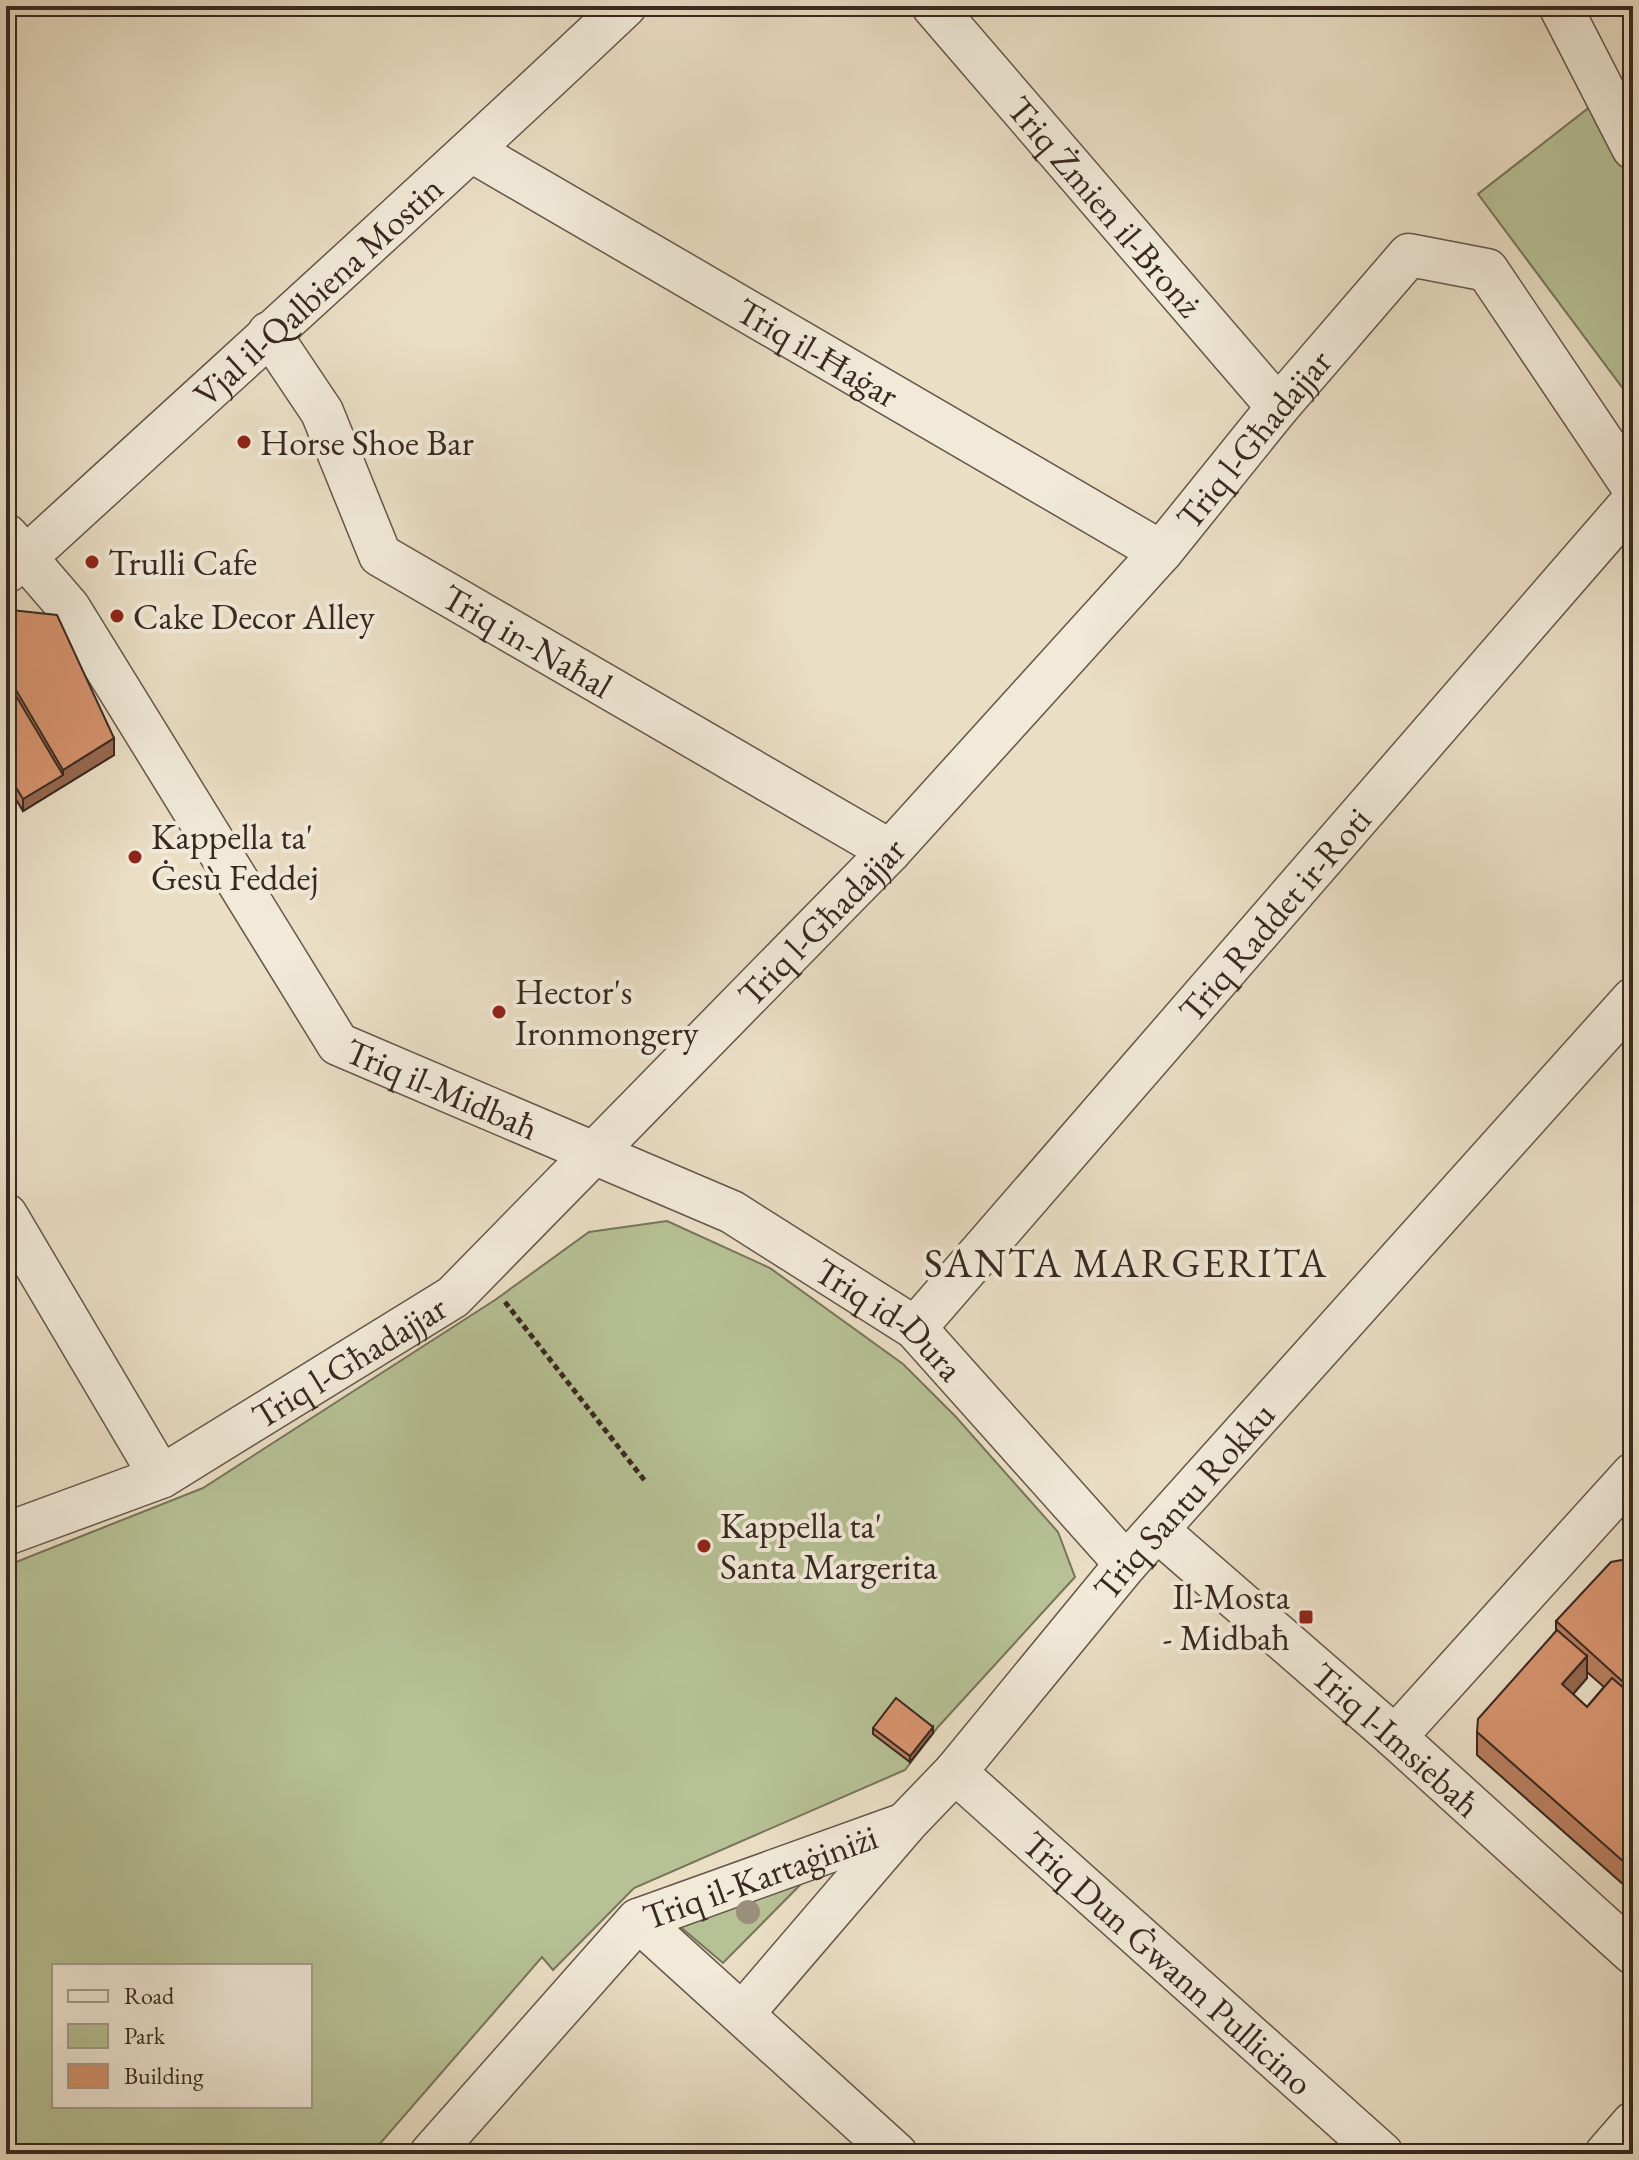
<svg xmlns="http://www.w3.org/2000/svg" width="1639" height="2160" font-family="'EB Garamond',serif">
<rect width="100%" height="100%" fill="#eadec5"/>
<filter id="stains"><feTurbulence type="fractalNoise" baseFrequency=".0025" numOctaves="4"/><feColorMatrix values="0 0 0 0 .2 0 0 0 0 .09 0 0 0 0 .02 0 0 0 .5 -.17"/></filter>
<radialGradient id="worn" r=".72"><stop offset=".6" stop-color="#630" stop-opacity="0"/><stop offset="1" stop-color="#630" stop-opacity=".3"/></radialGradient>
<!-- green -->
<path fill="#b6c195" stroke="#78745b" stroke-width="2" fill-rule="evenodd" d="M1591 106 1633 175V402L1478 194Z
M667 1221 770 1268 903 1364 956 1417 1058 1532 1075 1577 938 1727 905 1770 634 1888 553 1970 542 1957 371 2154H6V1566L203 1488 495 1300 589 1232ZM54 1966H310V2106H54Z
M807 1878 723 1963 677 1924Z"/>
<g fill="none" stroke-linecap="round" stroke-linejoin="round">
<defs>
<g id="minor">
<path id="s1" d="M933 6 1278 407"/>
<path d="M1560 6 1633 148"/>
<path id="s2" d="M472 151 1161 552"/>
<path id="s3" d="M269 333 322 412 380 555 890 851"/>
<path id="s4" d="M6 535 69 608 338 1044 732 1212 915 1328 1126 1564"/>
<path id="s5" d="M6 572 25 558C225 374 428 193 625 6"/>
<path d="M6 1215 161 1477"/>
<path id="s6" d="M915 1328 1633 501"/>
<path id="s7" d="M1157 1530 1395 1737 1633 1953"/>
<path id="s8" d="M6 1534 161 1477 453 1297 890 851 1161 552 1278 407 1409 255 1487 270 1633 487"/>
<path d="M1395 1737 1633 1474"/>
<path id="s9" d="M955 1772 1382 2154"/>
<path d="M638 1920 896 2154"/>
<path id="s10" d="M743 2013 906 1823 955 1772 1126 1564 1633 999"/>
<path id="s11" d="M431 2154 638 1920 905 1824"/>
<path d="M1606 2154 1633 2123"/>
</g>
</defs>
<!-- minor casing -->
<use href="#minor" stroke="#65564a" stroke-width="45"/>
<!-- path -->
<path stroke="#392821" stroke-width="5" stroke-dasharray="6 4" stroke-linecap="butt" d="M505 1302 645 1481"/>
<!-- minor -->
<use href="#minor" stroke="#f1ead9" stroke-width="42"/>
</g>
<!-- trees -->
<circle fill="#9a8f7b" cx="748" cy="1912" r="12"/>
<!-- wall -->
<path fill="#b97f5f" stroke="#392821" stroke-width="2" fill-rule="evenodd" d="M6 614 114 755 23 811 6 783Z
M1633 1559V1893L1477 1755V1732L1556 1631V1621ZM1587 1672 1604 1687 1587 1707 1573 1694 1587 1678Z
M873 1728 933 1733 910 1762 873 1734Z"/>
<!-- shaded-wall -->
<path fill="#96684e" stroke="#392821" stroke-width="2" d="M114 738V755L23 811V799L63 775V770Z
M1587 1656V1678L1562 1707V1684Z
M933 1727V1733L910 1762V1756Z"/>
<!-- building -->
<path fill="#d7946f" stroke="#392821" stroke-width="2" d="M11 610 57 615 114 738 63 770 6 673V614Z
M6 679 63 775 23 799 6 771Z
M1632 1558 1633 1559V1691L1556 1621 1611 1562Z
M1557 1630 1587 1656 1562 1684 1587 1707 1612 1678 1633 1696V1870L1477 1732 1478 1719Z
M896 1698 933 1727 910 1756 873 1728Z"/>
<!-- markers -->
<g fill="#8f2418" stroke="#f1ead9" stroke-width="3">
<circle cx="244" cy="442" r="8"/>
<circle cx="92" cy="562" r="8"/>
<circle cx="117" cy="616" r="8"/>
<circle cx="135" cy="857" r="8"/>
<circle cx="499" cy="1012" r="8"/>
<circle cx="704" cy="1546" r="8"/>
<rect x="1298" y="1609" width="16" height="16" rx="4"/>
</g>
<g text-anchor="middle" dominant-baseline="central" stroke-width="8" stroke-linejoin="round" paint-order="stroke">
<!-- street labels -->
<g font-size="36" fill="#392821" stroke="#f1ead9">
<text stroke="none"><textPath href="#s1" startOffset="264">Triq Żmien il-Bronż</textPath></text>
<text stroke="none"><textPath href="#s5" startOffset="420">Vjal il-Qalbiena Mostin</textPath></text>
<text stroke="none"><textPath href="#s2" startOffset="400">Triq il-Ħaġar</textPath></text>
<text stroke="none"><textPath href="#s8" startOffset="1682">Triq l-Għadajjar</textPath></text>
<text stroke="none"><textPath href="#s3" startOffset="420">Triq in-Naħal</textPath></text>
<text stroke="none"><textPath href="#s6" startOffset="548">Triq Raddet ir-Roti</textPath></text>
<text stroke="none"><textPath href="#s8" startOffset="1034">Triq l-Għadajjar</textPath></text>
<text stroke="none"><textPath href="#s4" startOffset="722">Triq il-Midbaħ</textPath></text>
<text stroke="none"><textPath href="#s4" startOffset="1228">Triq id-Dura</textPath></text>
<text stroke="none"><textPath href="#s8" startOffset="386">Triq l-Għadajjar</textPath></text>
<text stroke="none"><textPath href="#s10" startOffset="676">Triq Santu Rokku</textPath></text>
<text stroke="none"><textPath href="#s7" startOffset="318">Triq l-Imsiebaħ</textPath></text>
<text stroke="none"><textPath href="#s11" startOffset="442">Triq il-Kartaġiniżi</textPath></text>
<text stroke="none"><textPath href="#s9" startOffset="286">Triq Dun Ġwann Pullicino</textPath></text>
</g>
<!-- poi labels -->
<g font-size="36" fill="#392821" stroke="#f1ead9" text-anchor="start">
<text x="260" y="442">Horse Shoe Bar</text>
<text x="108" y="562">Trulli Cafe</text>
<text x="133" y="616">Cake Decor Alley</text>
<text x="151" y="836">Kappella ta'<tspan x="151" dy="41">Ġesù Feddej</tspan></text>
<text x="515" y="991">Hector's<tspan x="515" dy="41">Ironmongery</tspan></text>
<text x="720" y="1525">Kappella ta'<tspan x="720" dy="41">Santa Margerita</tspan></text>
<text x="1290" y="1596" text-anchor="end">Il-Mosta<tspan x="1290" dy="41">- Midbaħ</tspan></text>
</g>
<!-- quarter labels -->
<g font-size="40" letter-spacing="2" fill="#392821" stroke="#f1ead9">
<text x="1126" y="1263">SANTA MARGERITA</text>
</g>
</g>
<!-- margin -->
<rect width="1639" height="2160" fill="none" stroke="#eadec5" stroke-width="32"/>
<rect x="8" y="8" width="1623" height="2144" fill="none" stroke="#392821" stroke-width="4"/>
<rect x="16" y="16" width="1607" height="2128" fill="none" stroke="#392821" stroke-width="2"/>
<!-- legend -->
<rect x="52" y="1964" width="260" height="144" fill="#f1ead9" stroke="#a79c8f" stroke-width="2"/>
<rect x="68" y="1990" width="40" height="12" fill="#f1ead9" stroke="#a79c8f" stroke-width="2"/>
<text x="124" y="2004" font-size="24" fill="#392821">Road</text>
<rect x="68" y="2024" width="40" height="24" fill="#b6c195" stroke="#a79c8f" stroke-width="2"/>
<text x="124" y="2044" font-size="24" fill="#392821">Park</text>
<rect x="68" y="2064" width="40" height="24" fill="#d7946f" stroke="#a79c8f" stroke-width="2"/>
<text x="124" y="2084" font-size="24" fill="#392821">Building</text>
<rect width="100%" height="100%" filter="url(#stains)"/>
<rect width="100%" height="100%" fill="url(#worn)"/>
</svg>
